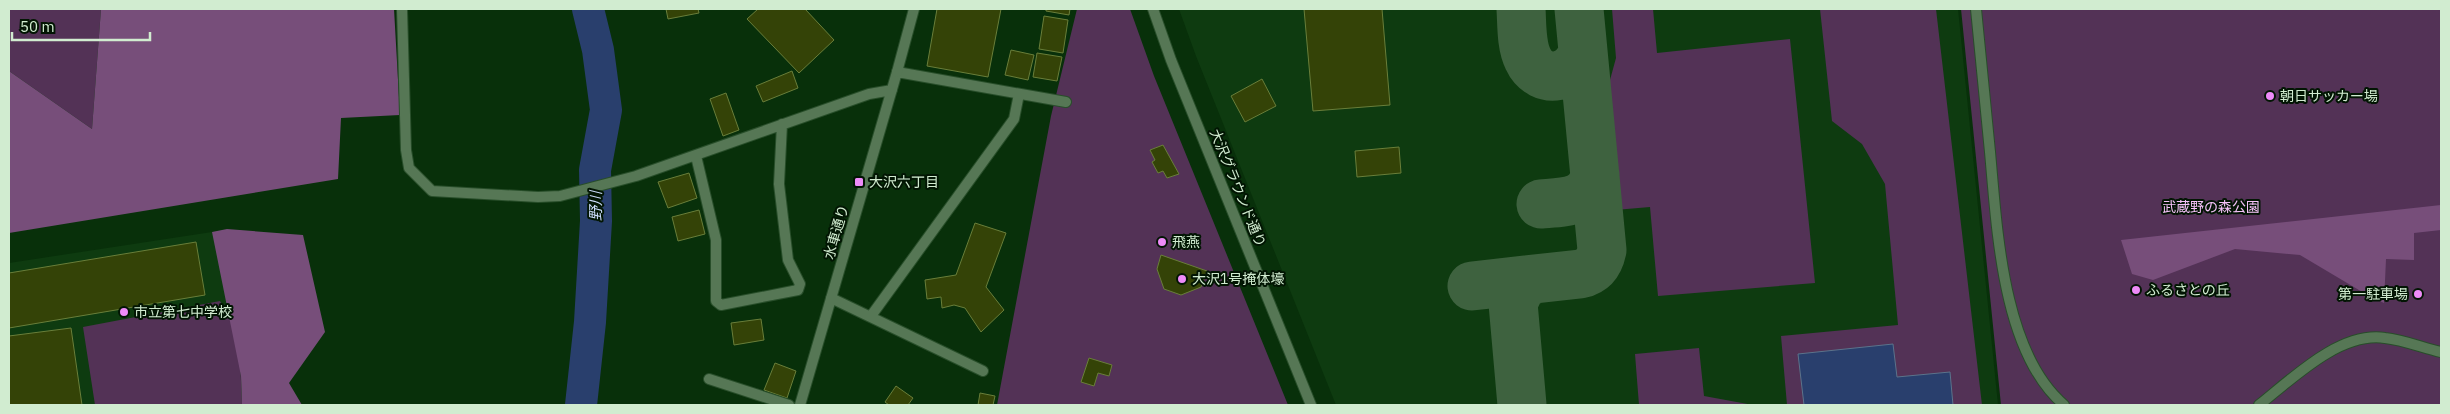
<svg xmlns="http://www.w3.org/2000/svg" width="2450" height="414" font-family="'IBM Plex Sans','Noto Sans JP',sans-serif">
<rect width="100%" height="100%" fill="#08300a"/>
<!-- built -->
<path fill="#0e3b10" d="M1179 9H1958L1998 405H1336L1196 56Z
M212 232 256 362 259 405H9V263Z"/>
<!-- green -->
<path fill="#533256" d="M9 9H101L92 129 9 71Z
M1077 9H1130L1154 76 1288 405H997L1051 116Z
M1612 9H1653L1657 53 1790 39 1815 283 1658 296 1650 207 1615 210 1607 91 1616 58Z
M1820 9H1936L1982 405H1787L1781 336 1898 325 1885 184 1862 144 1832 121Z
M1961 9H2441V405H2001Z
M220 301 239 333 242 405H95L83 327Z
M1699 348 1704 396 1753 405H1639L1635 354Z"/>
<!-- forest -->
<path fill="#774e7a" d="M101 9H394L400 115 341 118 338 179 9 233V71L92 129Z
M2441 205V230L2414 233V260L2386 259 2384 303 2369 296 2300 255 2235 249 2153 280 2132 274 2121 240Z
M227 229 303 235 325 332 289 383 302 405H242L241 376 212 232Z"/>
<!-- water -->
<path fill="#293f6d" stroke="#5b738b" d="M1893 344 1897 377 1950 372 1953 405H1804L1798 354Z"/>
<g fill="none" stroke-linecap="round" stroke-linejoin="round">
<!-- river -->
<path stroke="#293f6d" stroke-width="32" d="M581 405 590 322 596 221 595 170 606 110 598 50 588 9"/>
<!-- taxiway -->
<path stroke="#3e623f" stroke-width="49" d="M1521 9C1522 24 1521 45 1528 59 1541 87 1576 78 1583 51
M1541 204C1565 202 1589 203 1595 175
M1472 286 1580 274C1593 271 1599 264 1602 250L1579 9
M1522 405 1513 303 1521 286 1534 279"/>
</g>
<!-- building -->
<path fill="#344307" stroke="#697e3a" d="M666 9H698L699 13 668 19Z
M758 9H805L834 40 799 73 747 19Z
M937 9H1001L988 77 927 66Z
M1046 9H1070L1069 15 1046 11Z
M1304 9H1382L1390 105 1313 111Z
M1044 16 1068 20 1063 53 1039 49Z
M1011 50 1034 55 1028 80 1005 75Z
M1037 53 1062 57 1057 81 1033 77Z
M792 71 798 88 763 102 756 86Z
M1262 79 1276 106 1245 122 1231 96Z
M726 93 739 130 723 136 710 99Z
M1163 145 1179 174 1167 178 1163 171 1158 173 1152 162 1155 160 1150 150Z
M1399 147 1401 173 1357 177 1355 151Z
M689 173 697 198 668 208 658 182Z
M699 210 705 234 678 241 672 217Z
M975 223 1006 233 986 287 1004 310 981 332 965 308 954 305 942 308 941 297 927 299 925 280 956 275Z
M196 242 205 295 9 328V273Z
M1161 255 1207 271 1201 287 1181 295 1164 289 1157 269Z
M761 319 764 340 734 345 731 323Z
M71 328 82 405H9V336Z
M1089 358 1112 365 1109 376 1098 373 1094 386 1081 382Z
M775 363 796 371 787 398 764 390Z
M896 386 913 398 908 405H889L885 402Z
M980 393 995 396 993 405H978Z"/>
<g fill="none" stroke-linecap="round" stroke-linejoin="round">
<defs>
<path id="pedestrian" d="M1976 9C1981 57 1985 104 1990 152 1997 228 2002 352 2064 405
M2259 405C2292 379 2340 331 2385 338 2404 340 2423 348 2441 352"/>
<path id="minor" d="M402 9 406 150 409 168 432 191 538 197 560 196 636 176 869 94 892 90
M696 156 716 240V301L721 305 798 290 800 284 788 260 779 184 782 124
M831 298 983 371
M871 316 1014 119 1019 94
M709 379 789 405
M800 405 897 72 1066 102"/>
<path id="tertiary" d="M1153 9 1171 60 1311 405
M897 72 914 9"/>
</defs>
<!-- pedestrian casing -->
<use href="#pedestrian" stroke="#284e2a" stroke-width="12"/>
<!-- minor casing -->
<use href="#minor" stroke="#284e2a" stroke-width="12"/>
<!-- tertiary casing -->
<use href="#tertiary" stroke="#284e2a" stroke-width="12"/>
<!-- pedestrian -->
<use href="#pedestrian" stroke="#567755" stroke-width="10"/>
<!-- minor -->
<use href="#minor" stroke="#567755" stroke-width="10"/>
<!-- tertiary -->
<use href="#tertiary" stroke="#567755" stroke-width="10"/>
</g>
<!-- markers -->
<g fill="#ee8bf8" stroke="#021503" stroke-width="2">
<circle cx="2270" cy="96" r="5"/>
<rect x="854" y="177" width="10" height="10" rx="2.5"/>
<circle cx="1162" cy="242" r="5"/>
<circle cx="1182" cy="279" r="5"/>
<circle cx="2136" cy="290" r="5"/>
<circle cx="2418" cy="294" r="5"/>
<circle cx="124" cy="312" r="5"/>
</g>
<g text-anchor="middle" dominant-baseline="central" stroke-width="4" stroke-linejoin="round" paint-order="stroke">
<!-- poi labels -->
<g font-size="14" fill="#d1ecd0" stroke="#021503" text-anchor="start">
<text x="2280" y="96">朝日サッカー場</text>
<text x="869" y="182">大沢六丁目</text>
<text x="1172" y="242">飛燕</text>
<text x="1192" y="279">大沢1号掩体壕</text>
<text x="2146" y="290">ふるさとの丘</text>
<text x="2408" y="294" text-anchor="end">第一駐車場</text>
<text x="134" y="312">市立第七中学校</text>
</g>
<!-- street labels -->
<g font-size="14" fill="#d1ecd0" stroke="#021503">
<text transform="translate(1238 188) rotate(68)">大沢グラウンド通り</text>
<text transform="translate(836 232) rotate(-74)">水車通り</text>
</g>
<!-- park labels -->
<g font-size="14" fill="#f5c2f9" stroke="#021503">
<text x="2211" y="207">武蔵野の森公園</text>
</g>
<!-- water labels -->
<g font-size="15" font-style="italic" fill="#ccdcfa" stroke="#021503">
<text transform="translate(595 206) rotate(-90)">野川</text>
</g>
</g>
<!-- border -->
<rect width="2450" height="414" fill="none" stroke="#d1ecd0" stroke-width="20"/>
<!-- scale -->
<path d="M12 32v8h138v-8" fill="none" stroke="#d1ecd0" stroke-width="2.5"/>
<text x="20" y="32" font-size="15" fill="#d1ecd0" stroke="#021503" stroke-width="4" paint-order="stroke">50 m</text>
</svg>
